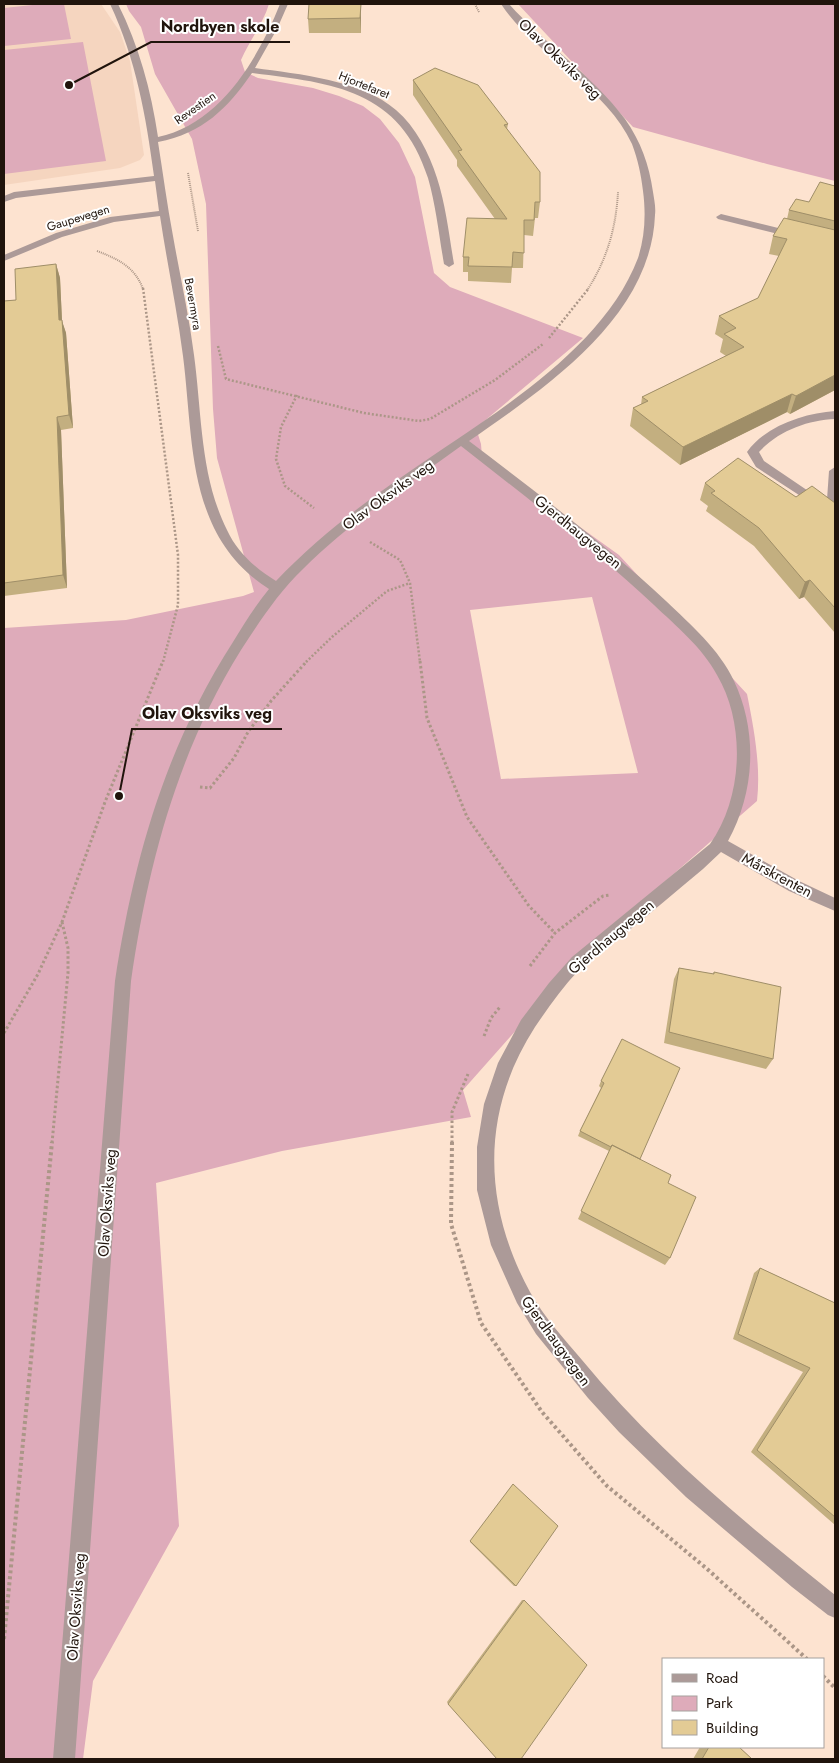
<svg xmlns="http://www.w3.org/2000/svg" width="839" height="1763" font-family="Jost,sans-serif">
<rect width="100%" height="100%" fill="#fde3d0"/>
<!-- built -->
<path fill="#f5d5bf" d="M4 4H101L120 32 130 61 144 155 140 160 120 168 4 185Z"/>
<!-- green -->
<path fill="#deabba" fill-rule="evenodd" d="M42 4H64L71 39 4 46V8Z
M126 4H269C263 24 249 41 241 60L245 72 258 78 313 88 339 96 363 106 380 119 399 143 415 177 434 273 450 287 583 338 476 428 481 444 482 457 619 555 747 694C754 729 761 766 757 801L590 947 463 1090 471 1117 282 1151 156 1183 179 1526 93 1681 83 1759H4V628L126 620 243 596 254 592 217 458 213 409 206 204 192 139 155 74 141 27 129 11ZM592 597 638 773 501 779 470 610Z
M518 4H835V181L767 164 633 127Z
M83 42 106 161 4 174V50Z"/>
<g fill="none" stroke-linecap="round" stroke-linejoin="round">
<!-- path-far3 -->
<path stroke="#ab9687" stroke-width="2" stroke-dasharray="1 1" stroke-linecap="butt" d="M475 4 479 12
M188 173 198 231
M97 251C118 259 135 267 143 289
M588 289C607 259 616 228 618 192"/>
<!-- path-far2 -->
<path stroke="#ab9687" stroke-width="2.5" stroke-dasharray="2 2" stroke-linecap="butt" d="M143 288 178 555V605L163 662
M549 338 589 288
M218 346 226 379 364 413 419 421 430 419 495 380 543 344
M297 395 281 427 276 459 285 486 314 508
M370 542 400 560 410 583 420 662
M306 662 332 637 387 591 410 583"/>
<!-- path-far1 -->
<path stroke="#ab9687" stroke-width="3" stroke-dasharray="2.5 2.5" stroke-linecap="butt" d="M420 661 427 718 467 817 529 906 555 933
M200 787 210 788 234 758 248 732 271 701 307 661
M530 966 555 933 603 896 610 895
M4 1033 38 974 62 922 105 802 163 661
M484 1036 491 1018 500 1007
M52 1143 68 973V948L62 922
M452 1143V1112L468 1074"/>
<!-- path -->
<path stroke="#ab9687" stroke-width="4" stroke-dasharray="3 3" stroke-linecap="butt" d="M452 1142 451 1224 481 1323 542 1412 607 1486 706 1568 807 1659
M4 1639 52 1142
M823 1676 835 1688"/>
<!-- minor -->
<path fill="#ac9a98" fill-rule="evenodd" d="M110 4H118C139 46 151 90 158 137 220 124 258 59 280 4H288L277 29 255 68C298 74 362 80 396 110 416 127 429 153 437 178 446 206 449 235 454 264L449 267 444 264C439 235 436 206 428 178 400 89 332 83 252 73 227 109 203 133 158 142 163 173 167 205 173 236 180 276 189 315 194 355 202 414 200 476 227 530 237 552 256 569 276 581 315 540 359 506 406 474 486 418 602 353 638 258 645 237 646 213 643 191 641 174 638 160 632 144 605 85 536 57 501 4H509C545 44 592 75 625 119 641 142 649 164 653 192 654 199 656 207 655 215 651 318 545 388 469 441 536 492 604 543 666 601 691 625 719 649 734 681 758 732 755 792 728 841L799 881 835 898V911L789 891 721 852 703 869C676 891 650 914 623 935 608 947 592 958 578 971 562 988 548 1008 535 1027 480 1112 483 1206 530 1292 544 1317 564 1339 582 1360 656 1450 745 1523 835 1595V1618L828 1615 792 1587 686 1497 619 1432 588 1398 536 1334 517 1303 491 1245 477 1190V1147L484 1104 498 1063 521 1020 549 983 572 957 710 844C743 798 746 724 717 675 702 647 676 626 654 605 593 548 527 498 461 446 407 485 350 522 303 569 278 593 260 621 241 650 178 751 148 864 131 981L75 1759H53L115 981C134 858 165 748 233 642 244 624 255 606 269 589 186 536 194 442 183 356 177 309 167 263 160 216L114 222 62 237 4 261V255L56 233 110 217 159 211 155 181 16 198 4 202V196L14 192 154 176C146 116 136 59 110 4Z
M721 214 835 242V248L718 219 716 217Z
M835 411V419C808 420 778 431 759 452L764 461 823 501 825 504 819 508 756 467 747 452C765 426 805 413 835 411Z
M835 467V522L831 521 826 514 829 471Z"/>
</g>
<!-- wall -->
<path fill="#c3af80" d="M361 4V33H309L308 19Z
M413 80 508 124 507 129 540 202 538 218H535L533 236 524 235 523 268H512L511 283 468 281V272H463V257L495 219 457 166V160L413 95Z
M835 186V390L790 414 787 412 680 465 630 426 633 408 641 405 642 397 726 356 720 352 723 339 715 334 719 316 758 298 779 256 769 254 773 236 787 219 789 210 809 202Z
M56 264 60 278 62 321 66 333 73 428 61 430 67 588 4 596V301L16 300Z
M705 483 835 503V633L804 597 799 599 754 546 706 511 708 506 700 500Z
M679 968 713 974 714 972 773 1059 766 1069 664 1043 674 979Z
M622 1039 640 1159 668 1183 670 1258 665 1265 578 1219 609 1151 578 1136 580 1131 601 1088 599 1086 601 1081Z
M760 1268 835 1303V1525L751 1452 803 1372 733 1339 754 1273Z
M513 1484 516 1586H514L470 1542Z
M522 1600H524L448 1704 447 1702Z
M700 1747H739L752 1759H693Z"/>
<!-- shaded-wall -->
<path fill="#9f8e68" d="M361 4V33L360 18Z
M56 264 60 278 62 321 66 333 73 428 69 415 59 320Z
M835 375V390L790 414 796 396Z
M792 394 787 412 680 465 683 447Z
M57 417 61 430 67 588 63 575Z
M810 580 804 597 799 599 805 582Z"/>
<!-- building -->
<path fill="#e3cb95" stroke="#9f8e68" d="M309 4H361L360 18 308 19Z
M435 68 478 85 508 124 504 125 540 172V202H535L534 220H524V253L513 252 512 267 468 266 469 257H463L467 218 507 219 458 151 462 150 413 80Z
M820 182 835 186V221L789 210 796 199 809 202Z
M784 218 835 230V375L796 396 792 394 683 447 633 408 648 401 642 397 744 347 724 334 736 328 719 316 758 298 787 239 773 236Z
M56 264 59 320H62L69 415 57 417 63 575 4 583V301L16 300 15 269Z
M738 458 796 497 812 486 835 503V608L810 580 805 582 759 528 711 493 715 491 705 483Z
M679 968 714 974V972L781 987 773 1059 669 1032Z
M622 1039 680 1068 640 1159 612 1145 611 1147 580 1131 604 1083 601 1081Z
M612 1145 671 1175 668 1183 696 1197 670 1258 581 1211Z
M760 1268 835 1303V1517L757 1450 810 1368 738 1334Z
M513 1484 558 1526 516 1586 470 1541Z
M524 1600 587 1665 521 1759H497L448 1704Z
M709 1747H739L752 1759H702Z"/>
<g text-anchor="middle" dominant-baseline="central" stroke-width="4" stroke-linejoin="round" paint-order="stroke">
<!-- far-street labels -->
<g font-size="12" fill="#20140c" stroke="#fff">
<text transform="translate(364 85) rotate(22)">Hjortefaret</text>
<text transform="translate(195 108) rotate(-35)">Revestien</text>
<text transform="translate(78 218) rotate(-17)">Gaupevegen</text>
<text transform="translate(193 304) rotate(80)">Bevermyra</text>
</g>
<!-- street labels -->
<g font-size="15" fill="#20140c" stroke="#fff">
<text transform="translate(560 59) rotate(44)">Olav Oksviks veg</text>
<text transform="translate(388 495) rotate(-36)">Olav Oksviks veg</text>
<text transform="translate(578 532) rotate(39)">Gjerdhaugvegen</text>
<text transform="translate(777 875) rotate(28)">Mårskrenten</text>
<text transform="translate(611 937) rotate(-40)">Gjerdhaugvegen</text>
<text transform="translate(107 1203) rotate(-86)">Olav Oksviks veg</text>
<text transform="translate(556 1341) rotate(54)">Gjerdhaugvegen</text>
<text transform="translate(76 1607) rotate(-86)">Olav Oksviks veg</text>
</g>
</g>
<!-- callouts -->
<path fill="none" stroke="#20140c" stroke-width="2" d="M69 85L151 42H290M119 796L132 729H282"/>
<g fill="#20140c" stroke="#fff" stroke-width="2">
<circle cx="69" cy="85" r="5"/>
<circle cx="119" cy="796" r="5"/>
</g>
<g font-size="16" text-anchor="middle" font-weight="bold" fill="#20140c" stroke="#fff" stroke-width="4" stroke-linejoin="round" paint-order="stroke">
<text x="220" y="32">Nordbyen skole</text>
<text x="207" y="719">Olav Oksviks veg</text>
</g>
<!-- border -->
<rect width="839" height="1763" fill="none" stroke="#20140c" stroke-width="10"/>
<!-- legend -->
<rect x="662" y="1658" width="162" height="90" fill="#ffffff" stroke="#a6a19e"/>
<rect x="672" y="1674" width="25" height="8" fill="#ac9a98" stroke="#a6a19e"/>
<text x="706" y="1683" font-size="15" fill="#20140c">Road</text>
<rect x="672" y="1696" width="25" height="15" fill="#deabba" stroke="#a6a19e"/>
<text x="706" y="1708" font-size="15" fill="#20140c">Park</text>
<rect x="672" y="1720" width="25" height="15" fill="#e3cb95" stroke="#a6a19e"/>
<text x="706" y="1733" font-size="15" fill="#20140c">Building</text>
</svg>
